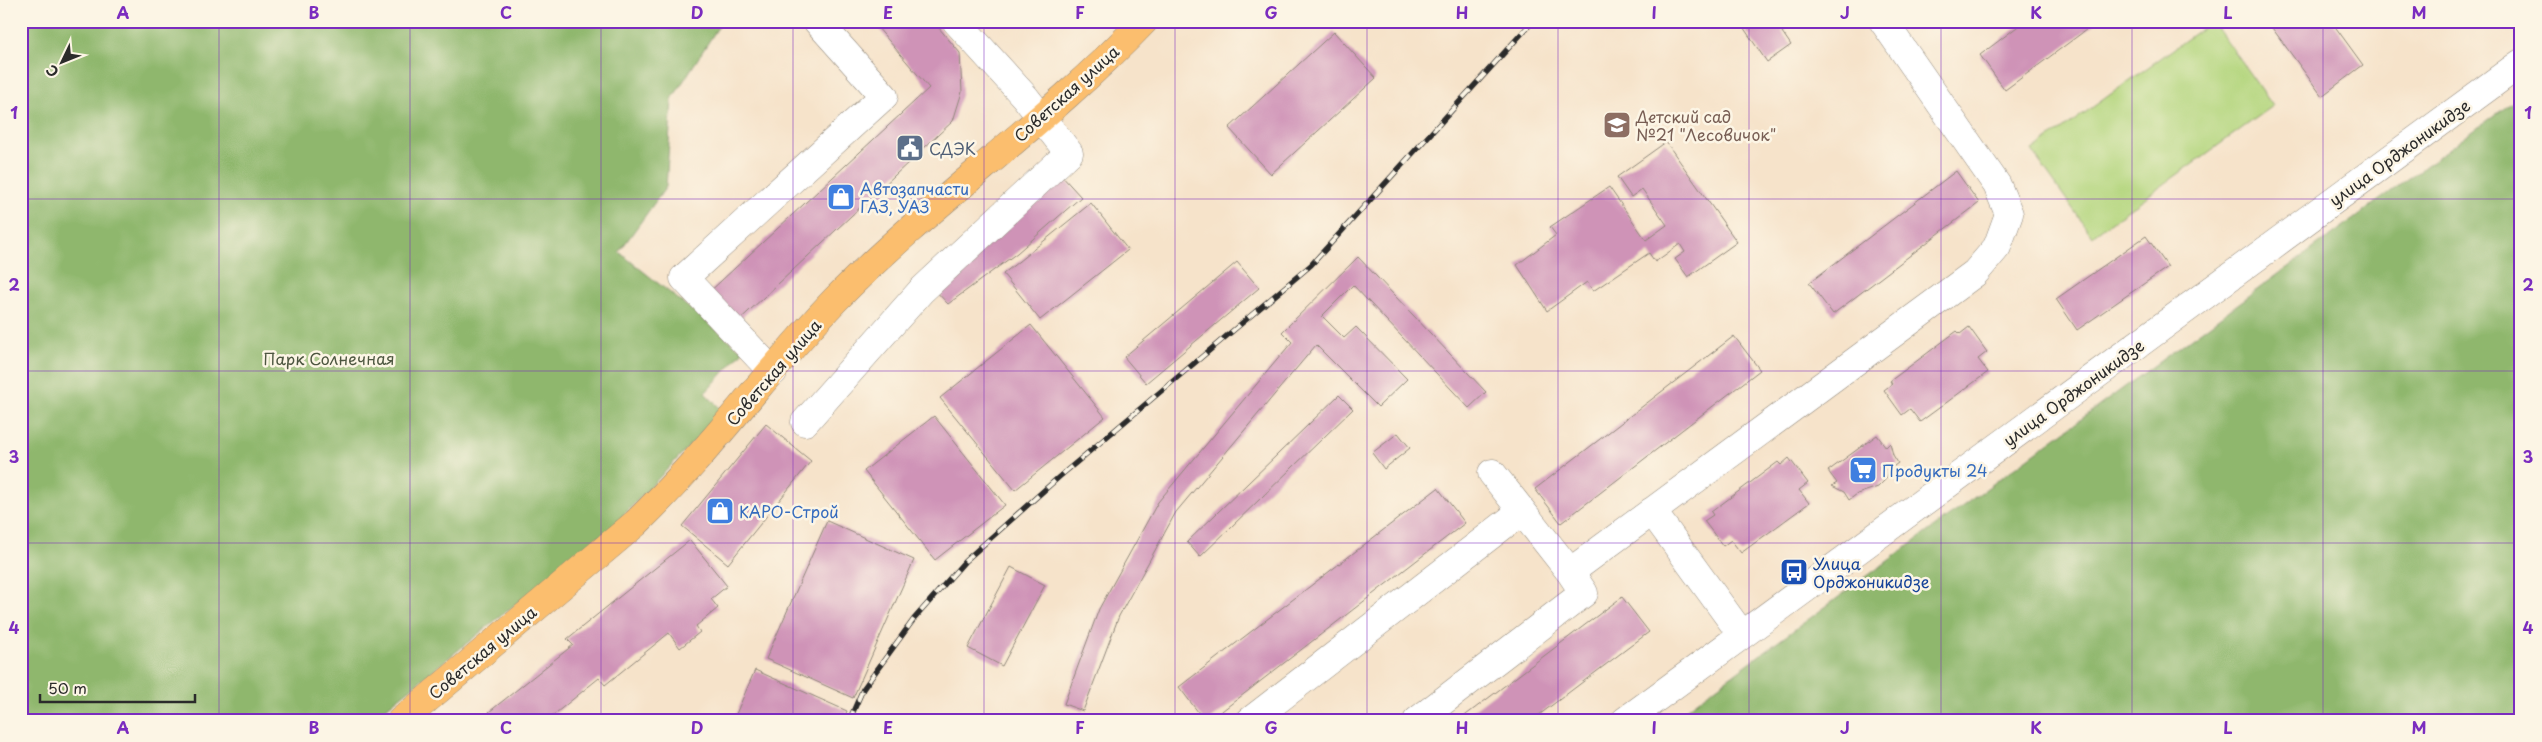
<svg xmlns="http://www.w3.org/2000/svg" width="2542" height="742" font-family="'Playpen Sans',sans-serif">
<rect width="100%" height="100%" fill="#fcf5e5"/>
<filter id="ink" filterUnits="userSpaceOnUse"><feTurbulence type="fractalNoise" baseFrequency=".02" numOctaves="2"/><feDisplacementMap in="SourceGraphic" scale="10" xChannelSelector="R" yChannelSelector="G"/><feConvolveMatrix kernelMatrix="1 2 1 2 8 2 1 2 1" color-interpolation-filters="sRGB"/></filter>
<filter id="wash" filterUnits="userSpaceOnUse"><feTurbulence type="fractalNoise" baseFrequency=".0096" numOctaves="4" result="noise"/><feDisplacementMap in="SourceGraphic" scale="20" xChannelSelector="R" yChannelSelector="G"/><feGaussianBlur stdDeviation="1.12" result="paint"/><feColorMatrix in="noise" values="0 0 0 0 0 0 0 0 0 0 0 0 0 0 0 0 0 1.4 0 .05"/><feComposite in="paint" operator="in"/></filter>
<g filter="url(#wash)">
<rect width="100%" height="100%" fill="#f6e3ca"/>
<!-- green -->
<path fill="#b4d67e" stroke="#708054" d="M2212 21 2273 106 2092 236 2032 151Z"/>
<!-- forest -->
<path fill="#8fb76d" stroke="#5d714c" d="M21 21H722L672 99 666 187 619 252 743 351 705 393 723 411 613 526 370 721H21Z
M2521 96V721H1670Z"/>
<g id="blocks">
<!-- building -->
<path fill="#cf93b7" d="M872 21H933L960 53 962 92 953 121 734 325 707 294 929 88Z
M1739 21H1797L1782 32 1791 45 1767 62Z
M2025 21H2098L2005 90 1980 55Z
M2267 21H2331L2363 65 2322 96Z
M1334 32 1376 78 1271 174 1229 128Z
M1666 142 1737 242 1688 277 1675 259 1685 252 1680 244 1655 262 1649 253 1593 291 1587 282 1547 311 1517 265 1556 235 1550 227 1609 187 1646 240 1667 225 1642 189 1631 197 1617 177Z
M1956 171 1979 203 1833 314 1809 283Z
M1060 174 1081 197 1017 253 948 304 933 288Z
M1091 203 1128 250 1040 320 1003 274Z
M2146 236 2168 267 2077 330 2056 299Z
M1358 257 1486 392 1469 408 1353 285 1322 316 1344 338 1356 327 1407 379 1378 407 1316 345 1176 512 1119 616 1083 711 1064 704 1099 609 1158 502 1292 342 1282 332Z
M1237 262 1259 288 1146 383 1124 357Z
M1031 325 1105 417 1015 490 940 398Z
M1969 327 1987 352 1978 359 1988 372 1920 422 1910 409 1902 415 1884 390 1892 384 1890 381 1957 331 1960 334Z
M1734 336 1760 370 1561 523 1535 489Z
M1339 395 1353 409 1200 557 1187 542Z
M934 416 1005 505 935 560 864 471Z
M766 424 811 461 728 564 682 526Z
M1398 433 1410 448 1384 469 1372 453Z
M1877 435 1886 447 1890 443 1893 455 1898 463 1890 469 1886 479 1878 487 1857 494 1849 500 1844 492 1832 486 1837 483 1828 471Z
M1789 458 1808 483 1799 490 1809 503 1741 553 1731 540 1723 546 1704 521 1713 515 1711 512 1778 462 1781 465Z
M1438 488 1465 523 1209 721H1205L1179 687Z
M827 521 914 560 853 698 766 659Z
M690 540 727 586 711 599 718 608 696 626 700 632 680 648 669 633 605 685 599 678 546 721H496L489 712 573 645 567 639Z
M1011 567 1045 585 1002 666 968 648Z
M1622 597 1649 632 1531 721H1458Z
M755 670 847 711 843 721H733Z
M473 715 478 721H465Z"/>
</g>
</g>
<g filter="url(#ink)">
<use href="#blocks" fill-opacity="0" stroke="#90877a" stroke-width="1"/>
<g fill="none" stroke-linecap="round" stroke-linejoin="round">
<defs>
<path id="minor" d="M773 372 684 278 884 96 817 21
M805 422 921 291 1069 153 1025 97 956 21
M1492 473 1570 572
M1652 511 1742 635
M1250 721 1522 511
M1417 721 1584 593 1570 572 1975 273 1997 247 2009 214 1997 185 1883 21
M1625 721 2521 63"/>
<path id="major" d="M401 721 636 523C708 454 766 372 835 300 932 201 1048 122 1144 21"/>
</defs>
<!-- minor casing -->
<use href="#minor" stroke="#90877a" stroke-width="29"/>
<!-- major casing -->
<use href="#major" stroke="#90877a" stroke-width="29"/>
<!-- minor -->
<use href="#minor" stroke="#fff" stroke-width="28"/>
<!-- major -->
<use href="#major" stroke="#fbbe6e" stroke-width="28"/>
<defs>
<path id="rail" d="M849 721 863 689 914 619 965 561 1059 477 1311 265 1533 21"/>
</defs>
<!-- rail casing -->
<use href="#rail" stroke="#2b2b2b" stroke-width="5.5"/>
<!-- rail -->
<use href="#rail" stroke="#fcf5e5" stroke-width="4" stroke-dasharray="11" stroke-linecap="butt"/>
</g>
</g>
<!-- grid -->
<path fill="none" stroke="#7b2cbf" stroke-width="1" stroke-opacity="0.55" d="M219 21V721M410 21V721M601 21V721M793 21V721M984 21V721M1175 21V721M1367 21V721M1558 21V721M1749 21V721M1941 21V721M2132 21V721M2323 21V721M21 199H2521M21 371H2521M21 543H2521"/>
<!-- icons -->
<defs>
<symbol id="school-square" viewBox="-11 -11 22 22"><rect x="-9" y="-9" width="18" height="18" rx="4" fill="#8d6e63" stroke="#fcf5e5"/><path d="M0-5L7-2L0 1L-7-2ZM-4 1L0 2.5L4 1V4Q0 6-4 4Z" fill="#fff"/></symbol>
<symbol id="civic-square" viewBox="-11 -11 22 22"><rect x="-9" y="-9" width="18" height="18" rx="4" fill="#5c6f8a" stroke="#fcf5e5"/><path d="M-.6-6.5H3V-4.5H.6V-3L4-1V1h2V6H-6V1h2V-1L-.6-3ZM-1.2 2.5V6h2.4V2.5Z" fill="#fff"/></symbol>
<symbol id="shop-square" viewBox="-11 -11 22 22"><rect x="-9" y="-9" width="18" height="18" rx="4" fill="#3f7fe0" stroke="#fcf5e5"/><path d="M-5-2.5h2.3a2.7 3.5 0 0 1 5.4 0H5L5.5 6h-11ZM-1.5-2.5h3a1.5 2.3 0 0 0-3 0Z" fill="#fff"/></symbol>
<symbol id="supermarket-square" viewBox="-11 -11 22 22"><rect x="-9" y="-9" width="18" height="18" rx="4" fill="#3f7fe0" stroke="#fcf5e5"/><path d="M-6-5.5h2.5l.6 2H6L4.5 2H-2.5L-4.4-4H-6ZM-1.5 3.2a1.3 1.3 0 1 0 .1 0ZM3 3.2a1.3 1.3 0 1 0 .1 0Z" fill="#fff"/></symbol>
<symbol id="bus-square" viewBox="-11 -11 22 22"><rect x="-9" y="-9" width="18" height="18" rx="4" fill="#1a4fb4" stroke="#fcf5e5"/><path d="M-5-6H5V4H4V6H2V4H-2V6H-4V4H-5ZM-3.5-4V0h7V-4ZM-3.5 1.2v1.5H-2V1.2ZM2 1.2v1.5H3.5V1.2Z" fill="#fff"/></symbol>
</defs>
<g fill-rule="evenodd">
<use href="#school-square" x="1601" y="109" width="32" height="32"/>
<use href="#civic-square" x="894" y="132" width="32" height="32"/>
<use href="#shop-square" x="825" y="181" width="32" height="32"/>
<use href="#supermarket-square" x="1847" y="454" width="32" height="32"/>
<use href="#shop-square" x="704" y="495" width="32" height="32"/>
<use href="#bus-square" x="1778" y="556" width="32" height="32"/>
</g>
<g text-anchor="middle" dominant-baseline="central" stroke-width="5" stroke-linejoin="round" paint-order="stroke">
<!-- street labels -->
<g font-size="16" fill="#2b2b2b" stroke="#fcf5e5">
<text transform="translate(1066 93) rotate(-42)">Советская улица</text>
<text transform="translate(2399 152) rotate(-36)">улица Орджоникидзе</text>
<text transform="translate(773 372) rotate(-49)">Советская улица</text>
<text transform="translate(2073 392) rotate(-36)">улица Орджоникидзе</text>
<text transform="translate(482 652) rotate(-40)">Советская улица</text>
</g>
<!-- education labels -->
<g font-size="16" fill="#785e54" stroke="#fcf5e5" text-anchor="start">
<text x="1636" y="116">Детский сад<tspan x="1636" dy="18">№21 "Лесовичок"</tspan></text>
</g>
<!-- service labels -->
<g font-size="16" fill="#4e5e75" stroke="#fcf5e5" text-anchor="start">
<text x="929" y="148">СДЭК</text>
</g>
<!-- shop labels -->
<g font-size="16" fill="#366cbe" stroke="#fcf5e5" text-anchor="start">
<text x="860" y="188">Автозапчасти<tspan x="860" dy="18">ГАЗ, УАЗ</tspan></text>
<text x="1882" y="470">Продукты 24</text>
<text x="739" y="511">КАРО-Строй</text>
</g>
<!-- park labels -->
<g font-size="16" fill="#4d5640" stroke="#fcf5e5">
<text x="329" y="358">Парк Солнечная</text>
</g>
<!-- transit labels -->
<g font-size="16" fill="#164399" stroke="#fcf5e5" text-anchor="start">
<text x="1813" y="563">Улица<tspan x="1813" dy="18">Орджоникидзе</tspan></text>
</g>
</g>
<!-- margin -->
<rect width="2542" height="742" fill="none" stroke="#fcf5e5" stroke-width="55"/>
<!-- north arrow -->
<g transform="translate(62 62) rotate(227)" stroke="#fcf5e5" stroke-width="4" paint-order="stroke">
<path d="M0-4L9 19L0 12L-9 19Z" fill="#2b2b2b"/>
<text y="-8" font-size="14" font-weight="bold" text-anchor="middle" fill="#2b2b2b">С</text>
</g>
<!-- scale -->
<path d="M40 694v8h155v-8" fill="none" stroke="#2b2b2b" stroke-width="2.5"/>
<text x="48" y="694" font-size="15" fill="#2b2b2b" stroke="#fcf5e5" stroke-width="4" paint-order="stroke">50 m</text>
<rect x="28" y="28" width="2486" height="686" fill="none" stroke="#7b2cbf" stroke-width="2"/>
<g font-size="16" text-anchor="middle" font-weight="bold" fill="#7b2cbf">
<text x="123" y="19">A</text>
<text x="314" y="19">B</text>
<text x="506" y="19">C</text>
<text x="697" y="19">D</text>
<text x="888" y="19">E</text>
<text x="1080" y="19">F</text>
<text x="1271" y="19">G</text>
<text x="1462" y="19">H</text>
<text x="1654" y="19">I</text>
<text x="1845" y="19">J</text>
<text x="2036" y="19">K</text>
<text x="2228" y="19">L</text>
<text x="2419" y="19">M</text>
<text x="14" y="119">1</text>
<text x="2528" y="119">1</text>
<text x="14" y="291">2</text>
<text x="2528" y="291">2</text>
<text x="14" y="463">3</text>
<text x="2528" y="463">3</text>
<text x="14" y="634">4</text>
<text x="2528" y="634">4</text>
<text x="123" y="734">A</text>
<text x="314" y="734">B</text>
<text x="506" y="734">C</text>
<text x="697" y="734">D</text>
<text x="888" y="734">E</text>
<text x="1080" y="734">F</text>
<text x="1271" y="734">G</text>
<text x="1462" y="734">H</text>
<text x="1654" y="734">I</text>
<text x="1845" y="734">J</text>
<text x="2036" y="734">K</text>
<text x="2228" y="734">L</text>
<text x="2419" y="734">M</text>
</g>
</svg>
